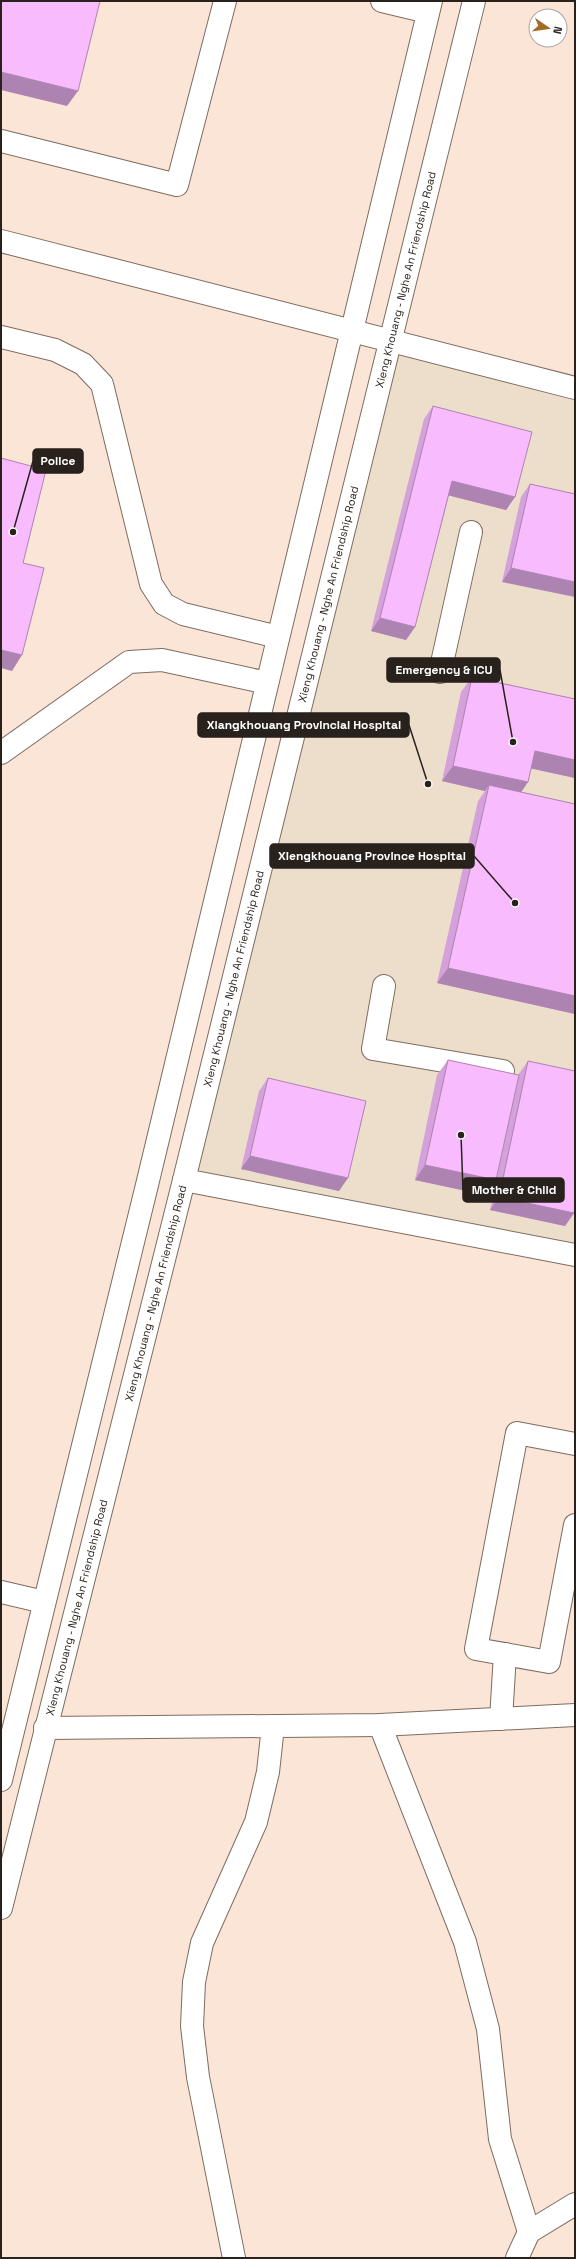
<svg xmlns="http://www.w3.org/2000/svg" width="576" height="2259" font-family="'Space Grotesk',sans-serif">
<rect width="100%" height="100%" fill="#fae5d7"/>
<!-- medical -->
<path fill="#ecdeca" d="M391 341 575 388V1255L184 1180Z"/>
<g fill="none" stroke-linecap="round" stroke-linejoin="round">
<defs>
<g id="minor">
<path d="M382 1 428 12"/>
<path d="M1 141 177 185 225 1"/>
<path d="M1 241 575 388"/>
<path d="M1 337 55 350 83 364 102 384 151 584 164 604 183 614 278 637"/>
<path d="M440 672 471 532"/>
<path d="M1 753 129 662 162 660 267 683"/>
<path d="M384 986 373 1049 503 1071"/>
<path d="M184 1180 575 1255"/>
<path d="M575 1444 517 1433 476 1649 549 1662 575 1525"/>
<path d="M1 1592 44 1602"/>
<path d="M501 1719 505 1654"/>
<path d="M380 1725 465 1942 488 2029 500 2139 529 2232 517 2258"/>
<path d="M45 1728 380 1725 575 1715"/>
<path d="M1 1780 147 1185 431 1"/>
<path id="s1" d="M1 1908 184 1180 474 1"/>
<path d="M529 2232 575 2204"/>
<path d="M234 2258 198 2077 192 2026 194 1982 202 1943 256 1822 268 1772 273 1726"/>
</g>
</defs>
<!-- minor casing -->
<use href="#minor" stroke="#7e6c60" stroke-width="24"/>
<!-- minor -->
<use href="#minor" stroke="#fff" stroke-width="22"/>
</g>
<!-- wall -->
<path fill="#d4a1da" d="M433 406 515 497 506 510 449 495 415 627 406 640 371 631 424 419Z
M530 484 575 494 502 582 521 497Z
M472 677 575 699V778L531 768 528 782 521 792 575 804V1014L437 983 478 801 485 791 442 781 461 692Z
M448 1060 518 1075 528 1061 574 1213 565 1226 490 1210 513 1102 485 1195 415 1180 437 1075Z
M268 1078 339 1191 241 1169 259 1091Z"/>
<!-- shaded-wall -->
<path fill="#ad83b2" d="M1 72 78 91 67 106 1 90Z
M452 481 515 497 506 510 443 494Z
M511 568 575 582V597L502 582Z
M380 618 415 627 406 640 371 631Z
M1 650 22 655 12 671 1 668Z
M535 751 575 760V778L524 767Z
M453 766 528 782 517 798 489 785 485 791 442 781Z
M448 968 575 996V1014L437 983Z
M250 1156 348 1178 339 1191 241 1169Z
M425 1165 496 1180 485 1195 415 1180Z
M499 1197 574 1213 565 1226 490 1210Z"/>
<!-- building -->
<path fill="#f7bbfe" stroke="#ad83b2" d="M1 1H100L78 91 1 72Z
M433 406 532 432 515 497 452 481 415 627 380 618Z
M1 458 46 470 23 563 44 568 22 655 1 650Z
M530 484 575 494V582L511 568Z
M472 677 575 699V760L535 751 528 782 453 766Z
M489 785 575 804V996L448 968Z
M448 1060 519 1075 496 1180 425 1165Z
M528 1061 575 1071V1209L574 1213 499 1197Z
M268 1078 366 1101 348 1178 250 1156Z"/>
<g text-anchor="middle" dominant-baseline="central" stroke-width="4" stroke-linejoin="round" paint-order="stroke">
<!-- street labels -->
<g font-size="11" fill="#29211c" stroke="#fff">
<text stroke="none"><textPath href="#s1" startOffset="1678">Xieng Khouang - Nghe An Friendship Road</textPath></text>
<text stroke="none"><textPath href="#s1" startOffset="1354">Xieng Khouang - Nghe An Friendship Road</textPath></text>
<text stroke="none"><textPath href="#s1" startOffset="958">Xieng Khouang - Nghe An Friendship Road</textPath></text>
<text stroke="none"><textPath href="#s1" startOffset="634">Xieng Khouang - Nghe An Friendship Road</textPath></text>
<text stroke="none"><textPath href="#s1" startOffset="310">Xieng Khouang - Nghe An Friendship Road</textPath></text>
</g>
</g>
<!-- callouts -->
<path fill="none" stroke="#29211c" stroke-width="1.5" d="M13 532L33 461M513 742L500 670M428 784L409 725M515 903L474 856M461 1135L463 1190"/>
<g fill="#29211c" stroke="#fff" stroke-width="1.5">
<circle cx="13" cy="532" r="4"/>
<circle cx="513" cy="742" r="4"/>
<circle cx="428" cy="784" r="4"/>
<circle cx="515" cy="903" r="4"/>
<circle cx="461" cy="1135" r="4"/>
</g>
<g fill="#29211c" stroke="#29211c" stroke-width="1.5">
<rect x="33" y="449" width="50" height="24" rx="4"/>
<rect x="387" y="658" width="113" height="24" rx="4"/>
<rect x="198" y="713" width="211" height="24" rx="4"/>
<rect x="270" y="844" width="204" height="24" rx="4"/>
<rect x="463" y="1178" width="101" height="24" rx="4"/>
</g>
<g font-size="12" text-anchor="middle" font-weight="bold" fill="#fff">
<text x="58" y="465">Police</text>
<text x="444" y="674">Emergency &amp; ICU</text>
<text x="304" y="729">Xiangkhouang Provincial Hospital</text>
<text x="372" y="860">Xiengkhouang Province Hospital</text>
<text x="514" y="1194">Mother &amp; Child</text>
</g>
<!-- border -->
<rect width="576" height="2259" fill="none" stroke="#29211c" stroke-width="4"/>
<!-- north arrow -->
<g transform="translate(548 28) rotate(103)"><circle r="19" fill="#ffffff" stroke="#a9a6a4"/>
<path d="M0-3L7 15L0 10L-7 15Z" fill="#a16b26"/>
<text y="-6" font-size="11" font-weight="bold" text-anchor="middle" fill="#29211c">N</text>
</g>
</svg>
